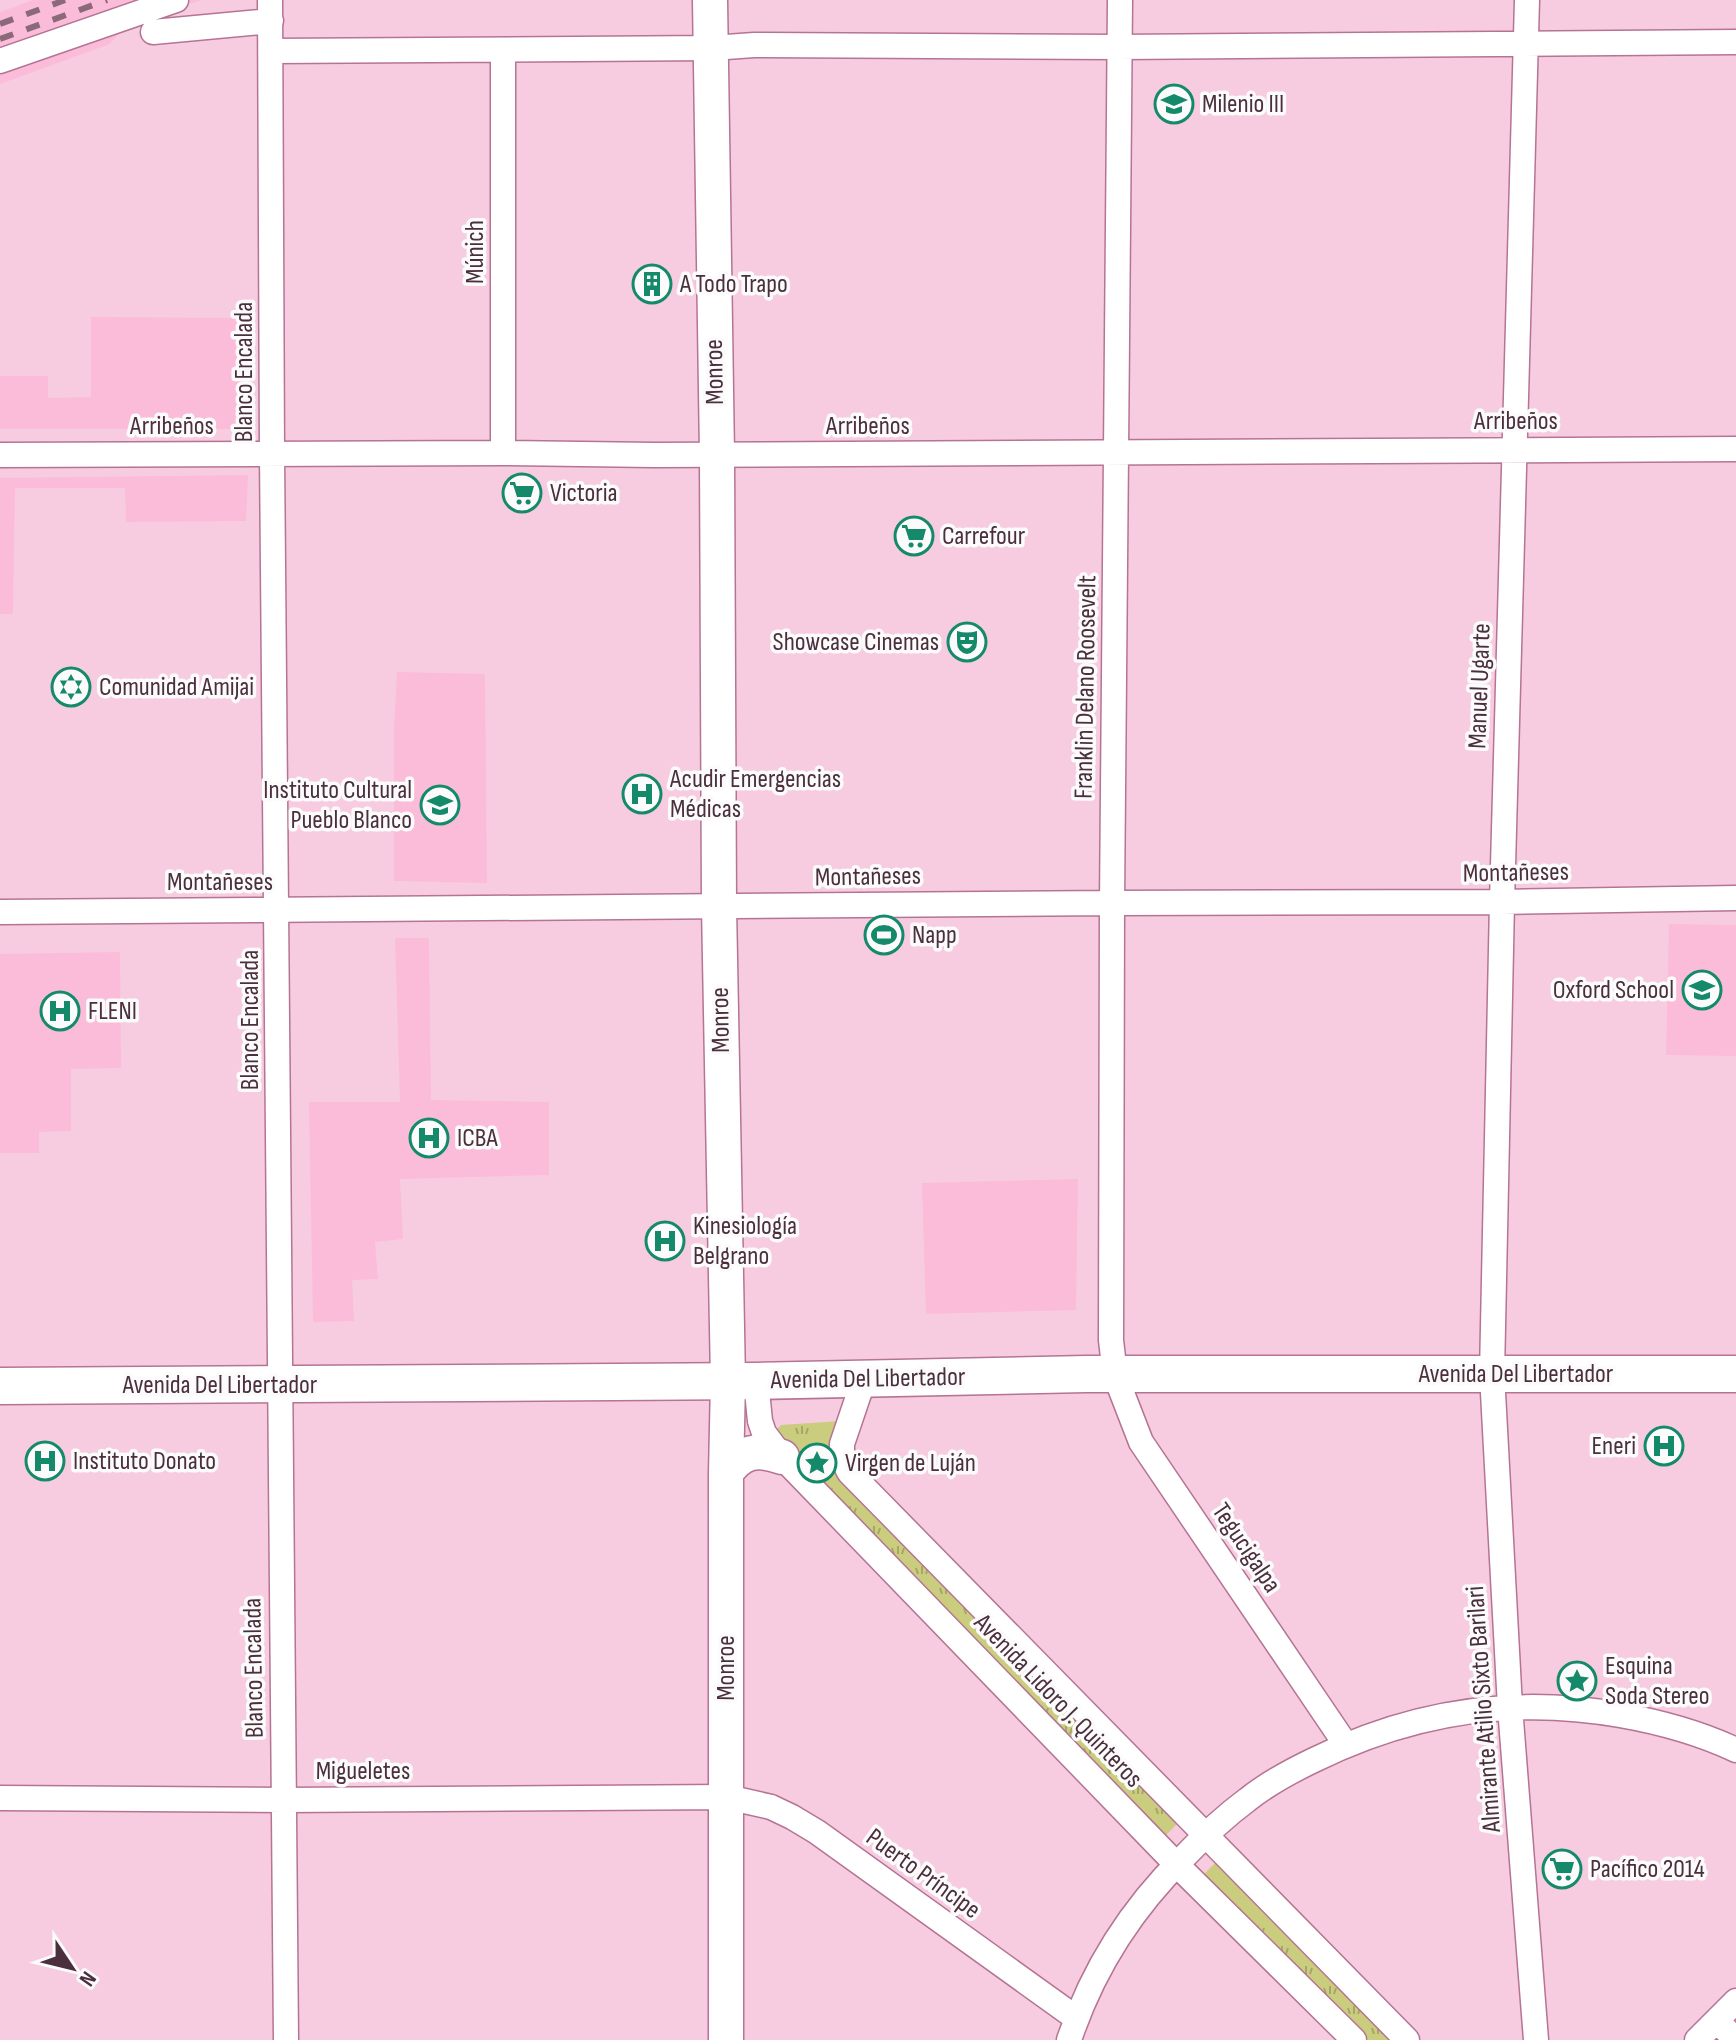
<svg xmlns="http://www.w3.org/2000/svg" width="1736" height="2040" font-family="'Sofia Sans Condensed',sans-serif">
<defs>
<pattern id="park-tufts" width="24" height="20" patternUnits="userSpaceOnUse" patternTransform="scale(2)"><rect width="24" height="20" fill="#cacc7e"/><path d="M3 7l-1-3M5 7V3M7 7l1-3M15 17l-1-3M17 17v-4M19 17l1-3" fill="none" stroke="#a6a668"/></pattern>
</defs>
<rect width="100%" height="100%" fill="#f7cce0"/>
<!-- built -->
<path fill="#fbbcda" d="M33 0H202L144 18 129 24 119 33 110 44 0 84V12Z
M91 317 243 318 244 429H0V376H48V398L91 397Z
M248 475 246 521 126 522 125 488H15L13 614H0V478Z
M397 672 485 674 487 883 394 881V729Z
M1669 924 1736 925V1056L1666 1055Z
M395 938H429L431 1100 549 1102V1175L400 1179 403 1239 375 1242 378 1279 352 1280 354 1321 313 1322 309 1102H400Z
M120 952 121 1068 71 1069V1131L39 1132V1153H0V954Z
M1078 1179 1076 1310 926 1314 922 1183Z"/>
<!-- park -->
<path fill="url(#park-tufts)" d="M840 1421C832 1436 829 1446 833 1462L1179 1822 1166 1835 774 1441 776 1430 781 1425Z
M1216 1862 1396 2040H1368L1203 1875Z"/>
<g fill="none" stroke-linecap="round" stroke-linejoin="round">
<defs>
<path id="street" d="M270 0 272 454 286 2040
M1120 0 1112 903 1111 1340 1115 1375 1141 1442 1346 1745
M1527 0 1502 902 1492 1374 1510 1707 1536 2040
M153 32 271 21
M503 50V453
M272 51 712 48 754 45 1119 47 1736 42
M0 61 176 0
M0 455 503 453 654 455 1736 449
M0 912 1112 903 1502 902 1736 898
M864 1379 842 1444V1458L849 1472 1407 2040
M756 1381 760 1421 764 1433 782 1457 1176 1864 1354 2040
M0 1798 284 1800 727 1797 771 1807 792 1817 817 1832 1076 2018
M1717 2021 1736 2040
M1069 2040C1092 1971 1132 1908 1184 1857 1203 1837 1224 1817 1247 1800 1267 1784 1291 1771 1314 1760 1411 1712 1514 1696 1620 1715 1660 1722 1700 1733 1736 1750
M1697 2040 1736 2001"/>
<path id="secondary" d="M710 0 717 455 719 906 728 1381 726 1473V2040
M726 1473C741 1451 757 1448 782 1457"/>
<path id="primary" d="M0 1386 756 1381 1086 1374H1736"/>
</defs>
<!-- street casing -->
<use href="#street" stroke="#b57494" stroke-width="27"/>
<!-- secondary casing -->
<use href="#secondary" stroke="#b57494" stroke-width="37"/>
<!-- primary casing -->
<use href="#primary" stroke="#b57494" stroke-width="39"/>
<!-- street -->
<use href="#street" stroke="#fff" stroke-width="24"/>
<!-- secondary -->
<use href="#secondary" stroke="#fff" stroke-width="34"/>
<!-- primary -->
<use href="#primary" stroke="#fff" stroke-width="36"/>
<!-- rail -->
<path stroke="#8a6979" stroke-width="6" stroke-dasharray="14 14" stroke-linecap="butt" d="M0 24 65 0
M0 39 107 0"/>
</g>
<!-- icons -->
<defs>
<symbol id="school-ring" viewBox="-11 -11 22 22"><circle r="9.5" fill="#fbfbfb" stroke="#158a6b" stroke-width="1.5"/><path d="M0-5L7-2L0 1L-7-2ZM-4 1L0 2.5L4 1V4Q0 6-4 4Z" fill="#158a6b"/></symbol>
<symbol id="building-ring" viewBox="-11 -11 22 22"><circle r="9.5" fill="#fbfbfb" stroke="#158a6b" stroke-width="1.5"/><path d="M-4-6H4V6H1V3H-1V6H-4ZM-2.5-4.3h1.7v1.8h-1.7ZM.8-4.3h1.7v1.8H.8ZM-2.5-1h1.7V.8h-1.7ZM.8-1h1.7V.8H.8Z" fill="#158a6b"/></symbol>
<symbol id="supermarket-ring" viewBox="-11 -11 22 22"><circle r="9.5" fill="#fbfbfb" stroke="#158a6b" stroke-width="1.5"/><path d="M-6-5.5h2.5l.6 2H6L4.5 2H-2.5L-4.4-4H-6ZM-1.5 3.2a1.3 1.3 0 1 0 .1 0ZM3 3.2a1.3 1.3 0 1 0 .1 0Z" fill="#158a6b"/></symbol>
<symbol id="theatre-ring" viewBox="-11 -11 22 22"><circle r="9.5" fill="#fbfbfb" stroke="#158a6b" stroke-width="1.5"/><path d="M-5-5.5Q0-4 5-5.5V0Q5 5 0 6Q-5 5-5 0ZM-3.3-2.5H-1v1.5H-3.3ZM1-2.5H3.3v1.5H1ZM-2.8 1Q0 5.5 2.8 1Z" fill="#158a6b"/></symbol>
<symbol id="synagogue-ring" viewBox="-11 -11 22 22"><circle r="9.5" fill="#fbfbfb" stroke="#158a6b" stroke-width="1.5"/><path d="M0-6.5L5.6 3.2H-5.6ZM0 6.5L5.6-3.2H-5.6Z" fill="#158a6b"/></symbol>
<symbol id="hospital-ring" viewBox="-11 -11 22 22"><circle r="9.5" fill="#fbfbfb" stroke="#158a6b" stroke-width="1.5"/><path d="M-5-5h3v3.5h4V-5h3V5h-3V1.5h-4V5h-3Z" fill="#158a6b"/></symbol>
<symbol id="stadium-ring" viewBox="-11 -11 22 22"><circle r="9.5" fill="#fbfbfb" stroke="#158a6b" stroke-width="1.5"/><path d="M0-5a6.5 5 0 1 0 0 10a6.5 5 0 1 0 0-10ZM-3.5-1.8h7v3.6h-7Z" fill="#158a6b"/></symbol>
<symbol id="sight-ring" viewBox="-11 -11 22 22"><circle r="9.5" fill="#fbfbfb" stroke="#158a6b" stroke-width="1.5"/><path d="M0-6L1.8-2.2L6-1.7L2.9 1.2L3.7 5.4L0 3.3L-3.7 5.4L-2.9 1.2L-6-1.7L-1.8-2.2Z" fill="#158a6b"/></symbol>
</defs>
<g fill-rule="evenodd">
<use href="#school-ring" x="1152" y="82" width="44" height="44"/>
<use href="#building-ring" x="630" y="262" width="44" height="44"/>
<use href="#supermarket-ring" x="500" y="471" width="44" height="44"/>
<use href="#supermarket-ring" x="892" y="514" width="44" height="44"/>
<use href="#theatre-ring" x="945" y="620" width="44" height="44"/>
<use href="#synagogue-ring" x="49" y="665" width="44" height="44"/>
<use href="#hospital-ring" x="620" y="772" width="44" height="44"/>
<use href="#school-ring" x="418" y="783" width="44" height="44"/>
<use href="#stadium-ring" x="862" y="913" width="44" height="44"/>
<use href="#school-ring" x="1680" y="968" width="44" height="44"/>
<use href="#hospital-ring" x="38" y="989" width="44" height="44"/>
<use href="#hospital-ring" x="407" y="1116" width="44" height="44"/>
<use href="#hospital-ring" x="643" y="1219" width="44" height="44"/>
<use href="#hospital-ring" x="1642" y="1424" width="44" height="44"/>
<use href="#hospital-ring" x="23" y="1439" width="44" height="44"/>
<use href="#sight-ring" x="795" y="1441" width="44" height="44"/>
<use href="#sight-ring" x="1555" y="1659" width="44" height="44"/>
<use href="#supermarket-ring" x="1540" y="1847" width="44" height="44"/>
</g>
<g text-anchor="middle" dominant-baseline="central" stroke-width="7" stroke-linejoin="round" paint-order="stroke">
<!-- poi labels -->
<g font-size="26" fill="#4b2f3d" stroke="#fbfbfb" text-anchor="start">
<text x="1202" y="104">Milenio III</text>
<text x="680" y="284">A Todo Trapo</text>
<text x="550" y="493">Victoria</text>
<text x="942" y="536">Carrefour</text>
<text x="939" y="642" text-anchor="end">Showcase Cinemas</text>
<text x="99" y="687">Comunidad Amijai</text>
<text x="670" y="779">Acudir Emergencias<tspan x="670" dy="30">Médicas</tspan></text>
<text x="412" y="790" text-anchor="end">Instituto Cultural<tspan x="412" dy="30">Pueblo Blanco</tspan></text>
<text x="912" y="935">Napp</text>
<text x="1674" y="990" text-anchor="end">Oxford School</text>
<text x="88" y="1011">FLENI</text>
<text x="457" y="1138">ICBA</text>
<text x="693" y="1226">Kinesiología<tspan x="693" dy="30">Belgrano</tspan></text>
<text x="1636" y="1446" text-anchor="end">Eneri</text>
<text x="73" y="1461">Instituto Donato</text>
<text x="845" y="1463">Virgen de Luján</text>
<text x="1605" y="1666">Esquina<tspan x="1605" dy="30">Soda Stereo</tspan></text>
<text x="1590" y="1869">Pacífico 2014</text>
</g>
<!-- street labels -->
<g font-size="26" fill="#4b2f3d" stroke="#fbfbfb">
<text transform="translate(475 252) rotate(-90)">Múnich</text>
<text transform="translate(244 372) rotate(-90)">Blanco Encalada</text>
<text transform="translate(715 372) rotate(-91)">Monroe</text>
<text x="1516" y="421">Arribeños</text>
<text x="172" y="426">Arribeños</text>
<text x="868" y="426">Arribeños</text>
<text transform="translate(1480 686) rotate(-88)">Manuel Ugarte</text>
<text transform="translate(1086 687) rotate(-89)">Franklin Delano Roosevelt</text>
<text transform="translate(1516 873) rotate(-1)">Montañeses</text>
<text transform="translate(868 877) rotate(-1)">Montañeses</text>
<text x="220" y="882">Montañeses</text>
<text transform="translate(250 1020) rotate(-90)">Blanco Encalada</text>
<text transform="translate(721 1020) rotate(-91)">Monroe</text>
<text x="1516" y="1374">Avenida Del Libertador</text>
<text transform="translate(868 1379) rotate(-1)">Avenida Del Libertador</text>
<text x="220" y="1385">Avenida Del Libertador</text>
<text transform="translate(1246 1548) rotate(56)">Tegucigalpa</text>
<text transform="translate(254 1668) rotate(-91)">Blanco Encalada</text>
<text transform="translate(726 1668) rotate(-90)">Monroe</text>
<text transform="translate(1058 1701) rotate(46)">Avenida Lidoro J. Quinteros</text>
<text transform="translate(1484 1709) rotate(-94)">Almirante Atilio Sixto Barilari</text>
<text x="363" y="1771">Migueletes</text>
<text transform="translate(923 1874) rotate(36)">Puerto Príncipe</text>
</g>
</g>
<!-- north arrow -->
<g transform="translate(72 1968) rotate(125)" stroke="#fbfbfb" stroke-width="6" paint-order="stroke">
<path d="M0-6L14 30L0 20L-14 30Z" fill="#4b2f3d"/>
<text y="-12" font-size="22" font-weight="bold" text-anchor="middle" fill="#4b2f3d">N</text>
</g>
</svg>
